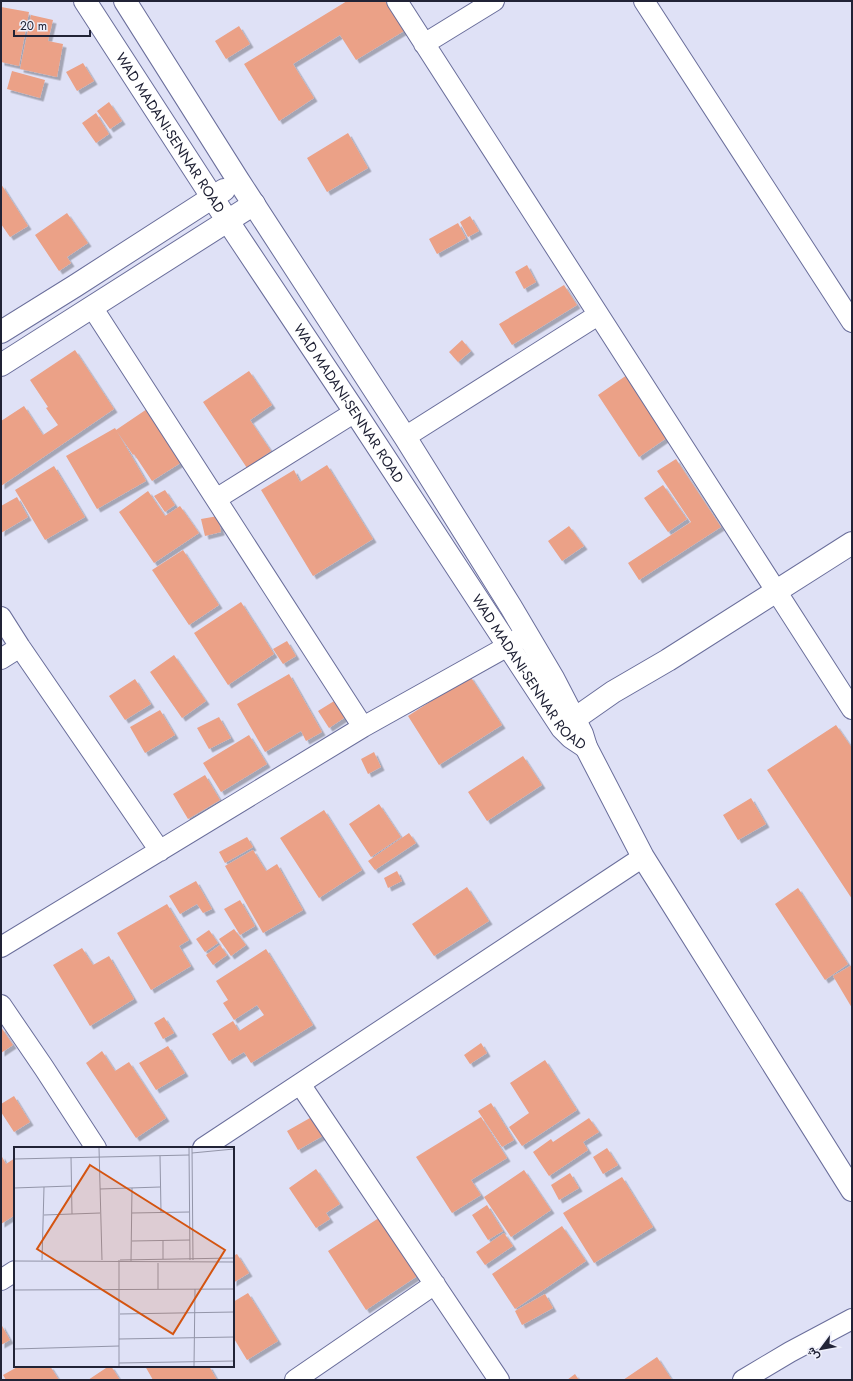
<svg xmlns="http://www.w3.org/2000/svg" width="853" height="1381" font-family="Jost,Vazirmatn,sans-serif">
<defs>
<filter id="shadow"><feDropShadow dx="3.5" dy="3.5" stdDeviation="0" flood-color="#0004"/></filter>
</defs>
<rect width="100%" height="100%" fill="#dfe1f6"/>
<!-- building -->
<path fill="#eba187" filter="url(#shadow)" d="M347 1H385L404 31 356 60 340 35 293 64 314 98 279 121 244 64Z
M1 7 29 12 19 66 1 62Z
M31 15 53 20 48 41 63 44 57 77 20 69Z
M239 26 250 44 226 59 215 41Z
M83 63 94 81 77 91 66 72Z
M12 71 45 80 40 98 7 89Z
M109 102 122 121 110 129 97 111Z
M96 113 109 134 96 143 82 123Z
M348 133 368 168 327 192 307 158Z
M1 184 28 226 10 237 1 224Z
M67 213 88 243 67 257 71 263 59 271 35 235Z
M470 216 479 231 468 237 460 222Z
M458 223 466 238 437 254 429 239Z
M527 265 536 282 524 289 515 272Z
M564 285 577 305 512 345 499 324Z
M462 340 471 351 458 362 449 352Z
M75 350 114 409 1 486V421L24 406 43 435 58 425 46 408 48 407 30 380Z
M249 371 272 405 250 420 271 451 247 468 203 402Z
M627 375 668 437 639 457 598 395Z
M147 409 182 462 152 481 134 454 133 455 116 430Z
M115 428 146 481 97 509 66 456Z
M676 459 721 527 639 580 628 563 691 522 657 471Z
M327 465 373 539 313 576 261 490 294 470 300 482Z
M54 466 85 517 45 540 15 490Z
M663 485 687 519 668 532 644 498Z
M165 490 175 505 165 512 154 496Z
M148 491 165 516 180 506 199 533 154 563 119 512Z
M17 497 28 517 1 533V506Z
M218 516 221 532 205 536 201 519Z
M569 526 584 546 562 561 548 541Z
M183 550 219 605 189 625 152 570Z
M241 602 274 654 228 685 194 633Z
M287 641 296 656 283 664 273 649Z
M174 655 206 701 182 718 150 672Z
M289 674 322 732 306 741 301 731 265 752 237 704Z
M470 676 502 725 439 765 408 716Z
M135 679 151 704 125 720 109 696Z
M339 698 350 714 329 728 318 711Z
M160 710 175 735 145 753 130 727Z
M219 717 231 738 209 749 197 728Z
M836 725 852 748V899L767 770Z
M249 735 267 764 221 792 203 763Z
M374 752 381 767 368 774 361 759Z
M523 756 542 785 487 821 468 792Z
M205 775 220 800 188 819 173 794Z
M751 798 766 824 738 840 723 815Z
M379 804 401 837 371 857 349 824Z
M324 810 362 870 319 898 280 838Z
M409 833 416 843 375 870 368 861Z
M247 837 253 847 225 863 219 852Z
M253 850 266 871 277 864 303 910 263 933 225 866Z
M397 871 402 881 388 888 384 878Z
M196 881 212 909 203 913 197 904 180 914 169 896Z
M467 887 489 921 434 956 412 924Z
M798 888 848 964 825 980 775 904Z
M240 900 255 926 240 935 224 909Z
M167 904 189 940 179 946 191 966 151 990 117 933Z
M234 929 246 945 231 956 219 939Z
M209 930 218 943 205 952 196 939Z
M220 945 227 955 213 965 206 955Z
M82 948 93 965 109 956 134 999 90 1026 53 965Z
M266 949 313 1025 251 1063 244 1052 229 1061 212 1034 233 1021 239 1031 264 1015 257 1005 234 1020 223 1003 228 1000 216 981Z
M852 965V1008L833 976Z
M164 1017 174 1033 163 1039 154 1023Z
M1 1027 13 1045 1 1053Z
M481 1043 487 1053 470 1064 464 1055Z
M168 1046 185 1073 156 1090 139 1063Z
M102 1051 115 1071 129 1062 166 1118 136 1138 86 1063Z
M545 1060 577 1110 522 1146 509 1127 529 1113 510 1083Z
M14 1096 30 1122 14 1132 1 1112V1104Z
M491 1103 514 1140 502 1147 478 1111Z
M317 1114 328 1133 298 1150 287 1131Z
M481 1117 507 1158 471 1180 481 1195 452 1213 416 1157Z
M589 1118 599 1132 583 1142 588 1150 549 1176 533 1152 551 1139 553 1142Z
M607 1148 618 1165 603 1174 593 1157Z
M1 1155 6 1164 15 1158V1215L1 1224Z
M316 1169 340 1204 326 1213 330 1219 316 1228 289 1188Z
M524 1170 551 1210 511 1237 484 1197Z
M570 1173 579 1188 559 1200 551 1185Z
M622 1177 653 1227 594 1263 563 1213Z
M487 1205 503 1231 488 1240 472 1215Z
M385 1214 425 1271 366 1310 328 1251Z
M562 1226 586 1261 515 1309 492 1274Z
M504 1233 513 1246 485 1265 476 1252Z
M237 1254 249 1273 233 1283V1256Z
M248 1293 278 1341 247 1360 233 1337V1302Z
M545 1294 553 1308 522 1325 515 1311Z
M1 1324 10 1340 1 1345Z
M657 1357 672 1380H623Z
M19 1366H50L59 1380H6L3 1375Z
M109 1366H111L120 1380H88Z
M145 1366H209L217 1380H153Z
M575 1374 579 1380H567Z"/>
<g fill="none" stroke-linecap="round" stroke-linejoin="round">
<defs>
<path id="minor" d="M397 1 852 709
M644 1 852 322
M424 44 494 1
M92 307 363 727
M405 437 598 315
M216 499 355 412
M1 617 20 647 160 851
M1 659 20 647
M1 947 363 727 508 646 521 637
M1 1005 44 1068 96 1148
M300 1084 499 1380
M203 1148 643 857
M1 1280 15 1271
M295 1380 435 1284
M743 1380 790 1352 852 1319"/>
<g id="tertiary">
<path id="s1" d="M85 1 227 220 355 412 562 728 571 737 586 747"/>
<path d="M125 1 238 180 405 437 511 607 553 678 582 734 586 747 643 857 852 1190"/>
<path d="M1 332 75 286 224 190"/>
<path d="M1 365 254 204"/>
<path d="M563 727 613 692 668 660 852 543"/>
</g>
</defs>
<!-- minor casing -->
<use href="#minor" stroke="#6a6e9b" stroke-width="22"/>
<!-- tertiary casing -->
<use href="#tertiary" stroke="#6a6e9b" stroke-width="24"/>
<!-- minor -->
<use href="#minor" stroke="#fff" stroke-width="20"/>
<!-- tertiary -->
<use href="#tertiary" stroke="#fff" stroke-width="22"/>
</g>
<g text-anchor="middle" dominant-baseline="central" stroke-width="4" stroke-linejoin="round" paint-order="stroke">
<!-- street labels -->
<g font-size="14" fill="#212336" stroke="#eeeffa">
<text stroke="none"><textPath href="#s1" startOffset="157">WAD MADANI-SENNAR ROAD</textPath></text>
<text stroke="none"><textPath href="#s1" startOffset="481">WAD MADANI-SENNAR ROAD</textPath></text>
<text stroke="none"><textPath href="#s1" startOffset="805">WAD MADANI-SENNAR ROAD</textPath></text>
</g>
</g>
<!-- overview -->
<g transform="translate(14 1147)">
<rect width="220" height="220" fill="#dfe1f6"/>
<path fill="none" stroke="#9395a9" stroke-width="1" d="M85 1 88 113M175 1 176 113M178 1 179 113M178 6 220 2M146 9 147 65M57 10 58 67M0 12 175 8M0 41 57 39M86 42 146 40M118 66 175 65M30 68 86 66M118 94 176 93M149 112V93M28 113 30 40M106 113 220 111M0 114 220 115M117 114 118 41M144 116V142M0 143 220 142M106 167 220 165M105 192 220 190M0 202 105 199M105 216 220 214M105 219V113M180 219 181 142"/>
<path fill="#d45410" fill-opacity="0.15" stroke="#d45410" stroke-width="2" d="M76 18 211 103 159 187 23 102Z"/>
<rect width="220" height="220" fill="none" stroke="#212336" stroke-width="2"/>
</g>
<!-- border -->
<rect width="853" height="1381" fill="none" stroke="#212336" stroke-width="4"/>
<!-- north arrow -->
<g transform="translate(821 1349) rotate(238)" stroke="#eeeffa" stroke-width="3" paint-order="stroke">
<path d="M0-3L7 15L0 10L-7 15Z" fill="#212336"/>
<text y="-6" font-size="11" font-weight="bold" text-anchor="middle" fill="#212336">ش</text>
</g>
<!-- scale -->
<path d="M14 30v6h76v-6" fill="none" stroke="#212336" stroke-width="2"/>
<text x="20" y="30" font-size="12" fill="#212336" stroke="#eeeffa" stroke-width="3" paint-order="stroke">20 m</text>
</svg>
